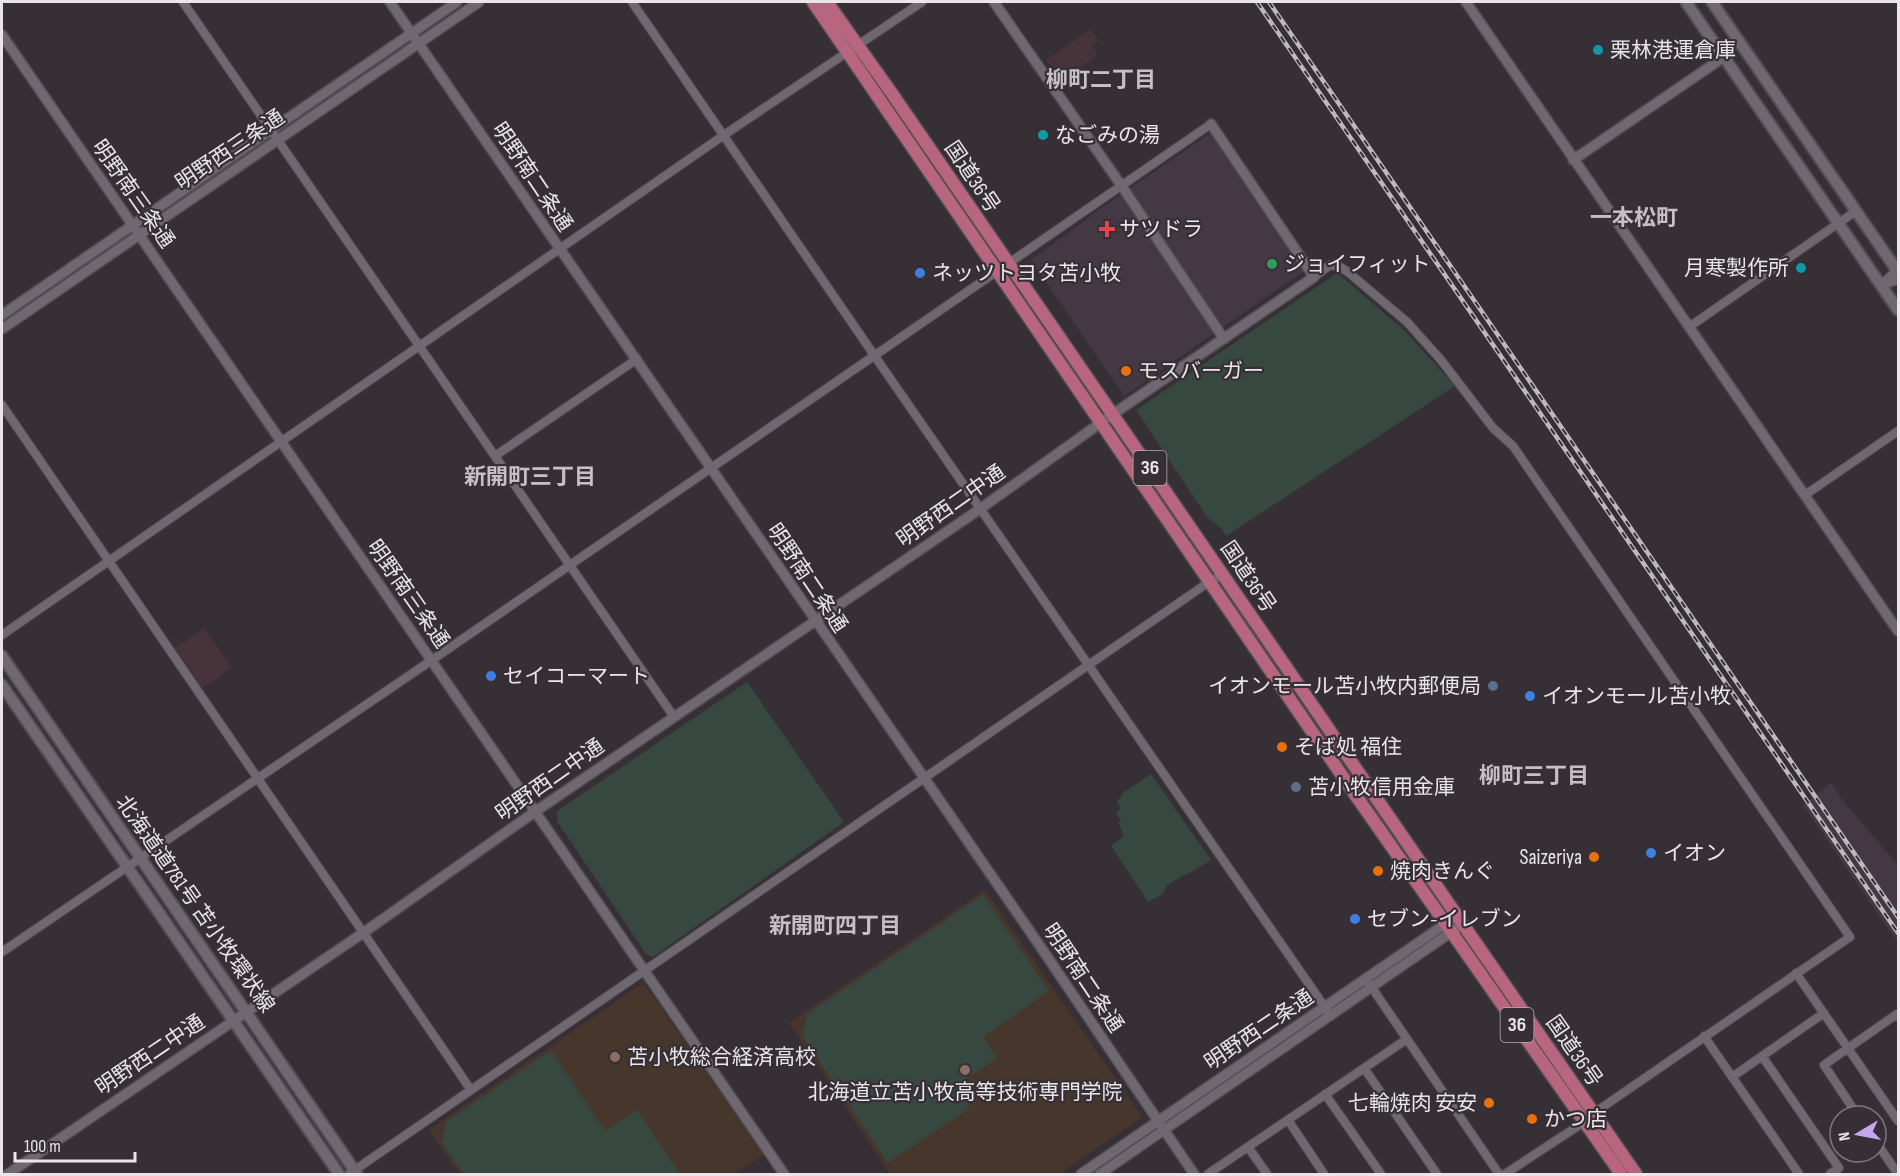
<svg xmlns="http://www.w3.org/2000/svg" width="1900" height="1176" font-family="'Sofia Sans Condensed','Noto Sans JP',sans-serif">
<rect width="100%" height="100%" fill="#363036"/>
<!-- built -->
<path fill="#433844" d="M1211 133 1304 271 1124 396 1031 260 1114 199Z
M1831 783 1843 801 1898 865V943L1803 805Z"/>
<!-- industrial -->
<path fill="#47343a" d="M1091 29 1099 41 1092 46 1098 55 1061 81 1046 60Z
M204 628 232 668 203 688 175 648Z"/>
<!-- education -->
<path fill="#47362c" d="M985 890 1142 1117 1060 1174H890L789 1023Z
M641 984 645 985 764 1155 735 1174H460L429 1130Z"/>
<!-- green -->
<path fill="#36483f" d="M1337 273 1404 330 1455 386 1226 536 1222 529 1207 517 1136 410Z
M747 682 844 822 653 957 646 954 557 821V811Z
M1151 774 1211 860 1188 874 1184 875 1166 886 1163 894 1148 902 1111 846 1123 837 1122 830 1118 823 1121 821 1116 813 1121 808 1117 802 1124 792Z
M983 895 1049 991 983 1037 997 1058 956 1085 970 1108 888 1163 803 1037 807 1014Z
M551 1050 605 1131 637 1110 680 1174H464L442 1144 446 1122Z"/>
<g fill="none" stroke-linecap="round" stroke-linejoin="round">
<defs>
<path id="minor" d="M183 2 674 717
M632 2 874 355 1331 1016
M1314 277 1330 265 1340 267 1348 272 1407 322 1441 360 1493 428 1513 446 1850 937 1594 1113 1584 1122 1505 1174
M1881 285 1898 269
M1883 285 1898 280
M1689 327 1856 211
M2 405 471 1090
M495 456 637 359
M1805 495 1898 431
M2 635 724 135 922 2
M2 952 432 660 1211 124
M1796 973 1898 1121
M1368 982 1499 1174
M1704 1036 1799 1174
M1762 1056 1839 1168 1830 1174
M1364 1068 1437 1174
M1732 1077 1824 1013
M1325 1094 1381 1174
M1858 1116 1824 1065 1897 1014 1898 1017
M1288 1120 1324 1174
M1876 1142 1898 1174
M1248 1147 1267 1174
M349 1174 1209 582 1222 575
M1208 1174 1407 1039"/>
<path id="tertiary" d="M390 2 1040 946 1194 1174
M994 2 1121 185 1224 339
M1466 2 1898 631
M2 35 784 1174
M1573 160 1724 57
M2 315 457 2
M2 329 479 2
M8 1174 363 933 536 811 980 509 1113 414 1314 277 1211 124
M1081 1174 1457 916
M1100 1174 1463 924"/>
<path id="secondary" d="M1686 2 1898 310
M1712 2 1898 272
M2 656 357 1174
M2 685 339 1174"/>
<path id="trunk" d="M813 2 1354 793 1621 1174
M827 2 893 95 1471 936 1636 1174"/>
</defs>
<!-- minor casing -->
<use href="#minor" stroke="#524d53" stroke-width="10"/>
<!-- tertiary casing -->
<use href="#tertiary" stroke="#524d53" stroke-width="12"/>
<!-- secondary casing -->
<use href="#secondary" stroke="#524d53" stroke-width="14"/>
<!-- trunk casing -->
<use href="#trunk" stroke="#524d53" stroke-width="15"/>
<!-- minor -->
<use href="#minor" stroke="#6f6870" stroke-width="8"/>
<!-- tertiary -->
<use href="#tertiary" stroke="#6f6870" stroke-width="9"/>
<!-- secondary -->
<use href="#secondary" stroke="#6f6870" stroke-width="10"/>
<!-- trunk -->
<use href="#trunk" stroke="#b8667f" stroke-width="12"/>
<defs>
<path id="rail" d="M1257 2 1898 933
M1269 2 1898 917"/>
</defs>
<!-- rail casing -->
<use href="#rail" stroke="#bdb9bd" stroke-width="4.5"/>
<!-- rail -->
<use href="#rail" stroke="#363036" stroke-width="2" stroke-dasharray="7" stroke-linecap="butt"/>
</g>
<!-- markers -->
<g fill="#0f9aa8" stroke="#363036" stroke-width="2">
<circle cx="1598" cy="50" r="6"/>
<circle cx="1043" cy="135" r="6"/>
<circle cx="1801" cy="268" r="6"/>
</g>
<path fill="#e0444e" stroke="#363036" stroke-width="2" d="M1104 220h6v6h6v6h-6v6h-6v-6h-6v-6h6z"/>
<circle fill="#2e9e5b" stroke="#363036" stroke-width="2" cx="1272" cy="264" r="6"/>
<g fill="#3f7fe0" stroke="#363036" stroke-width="2">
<circle cx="920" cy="273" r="6"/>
<circle cx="491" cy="676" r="6"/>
<circle cx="1530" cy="696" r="6"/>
<circle cx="1651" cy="853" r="6"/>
<circle cx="1355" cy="919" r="6"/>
</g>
<g fill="#e8710a" stroke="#363036" stroke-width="2">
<circle cx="1126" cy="371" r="6"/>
<circle cx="1282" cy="747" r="6"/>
<circle cx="1594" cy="857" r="6"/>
<circle cx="1378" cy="871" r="6"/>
<circle cx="1489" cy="1103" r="6"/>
<circle cx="1532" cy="1119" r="6"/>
</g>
<g fill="#5c6f8a" stroke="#363036" stroke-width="2">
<circle cx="1493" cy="686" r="6"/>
<circle cx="1296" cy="787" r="6"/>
</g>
<g fill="#8d6e63" stroke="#363036" stroke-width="2">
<circle cx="615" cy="1057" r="6"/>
<circle cx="965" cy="1070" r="6"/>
</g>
<g text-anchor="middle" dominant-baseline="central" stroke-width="4.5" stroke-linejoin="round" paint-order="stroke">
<!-- shield labels -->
<g fill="#363036" stroke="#b3afb3" stroke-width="1.5">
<rect x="1133.5" y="451" width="33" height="34" rx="4.5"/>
<rect x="1500.5" y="1008" width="33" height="34" rx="4.5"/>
</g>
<g font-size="20" font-weight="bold" fill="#e9e5e9">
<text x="1150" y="468">36</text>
<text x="1517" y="1025">36</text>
</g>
<!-- poi labels -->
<g font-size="21" fill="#e9e5e9" stroke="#363036" text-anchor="start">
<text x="1610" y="50">栗林港運倉庫</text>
<text x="1055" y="135">なごみの湯</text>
<text x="1119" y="229">サツドラ</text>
<text x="1284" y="264">ジョイフィット</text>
<text x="1789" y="268" text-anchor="end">月寒製作所</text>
<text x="932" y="273">ネッツトヨタ苫小牧</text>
<text x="1138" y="371">モスバーガー</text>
<text x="503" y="676">セイコーマート</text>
<text x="1481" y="686" text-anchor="end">イオンモール苫小牧内郵便局</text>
<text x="1542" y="696">イオンモール苫小牧</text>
<text x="1294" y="747">そば処 福住</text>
<text x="1308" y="787">苫小牧信用金庫</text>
<text x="1663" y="853">イオン</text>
<text x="1582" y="857" text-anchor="end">Saizeriya</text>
<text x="1390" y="871">焼肉きんぐ</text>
<text x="1367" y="919">セブン-イレブン</text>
<text x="627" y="1057">苫小牧総合経済高校</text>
<text x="965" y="1092" text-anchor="middle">北海道立苫小牧高等技術専門学院</text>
<text x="1477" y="1103" text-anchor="end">七輪焼肉 安安</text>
<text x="1544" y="1119">かつ店</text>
</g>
<!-- street labels -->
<g font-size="21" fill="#e9e5e9" stroke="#363036">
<text transform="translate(230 150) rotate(-34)">明野西三条通</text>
<text transform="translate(532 177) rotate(56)">明野南二条通</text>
<text transform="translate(972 177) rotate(56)">国道36号</text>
<text transform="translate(133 194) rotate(55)">明野南三条通</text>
<text transform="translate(951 506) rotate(-35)">明野西二中通</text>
<text transform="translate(1248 577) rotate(56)">国道36号</text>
<text transform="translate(807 578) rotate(56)">明野南二条通</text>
<text transform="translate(408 594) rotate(55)">明野南三条通</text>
<text transform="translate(550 780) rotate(-35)">明野西二中通</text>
<text transform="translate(195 904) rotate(55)">北海道道781号 苫小牧環状線</text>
<text transform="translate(1083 978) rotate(56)">明野南二条通</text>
<text transform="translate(1259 1030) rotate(-34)">明野西二条通</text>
<text transform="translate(1574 1051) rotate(55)">国道36号</text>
<text transform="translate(150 1055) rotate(-34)">明野西二中通</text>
</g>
<!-- neighbourhood labels -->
<g font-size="22" font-weight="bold" fill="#c6bfc7" stroke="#363036">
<text x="1101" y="80">柳町二丁目</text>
<text x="1634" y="218">一本松町</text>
<text x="530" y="477">新開町三丁目</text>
<text x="1534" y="776">柳町三丁目</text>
<text x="835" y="926">新開町四丁目</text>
</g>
</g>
<!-- border -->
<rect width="1900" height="1176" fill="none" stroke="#e9e5e9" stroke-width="6"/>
<!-- north arrow -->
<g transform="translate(1858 1134) rotate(260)"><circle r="28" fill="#363036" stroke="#7e787e" stroke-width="1.5"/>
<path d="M0-4.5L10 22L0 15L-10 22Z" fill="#c6a6f0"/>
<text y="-9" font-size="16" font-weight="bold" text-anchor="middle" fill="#e9e5e9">N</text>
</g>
<!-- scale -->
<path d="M15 1152v9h120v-9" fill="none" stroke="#e9e5e9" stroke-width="3"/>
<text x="24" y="1152" font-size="18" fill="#e9e5e9" stroke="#363036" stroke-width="4.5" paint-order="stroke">100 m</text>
</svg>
